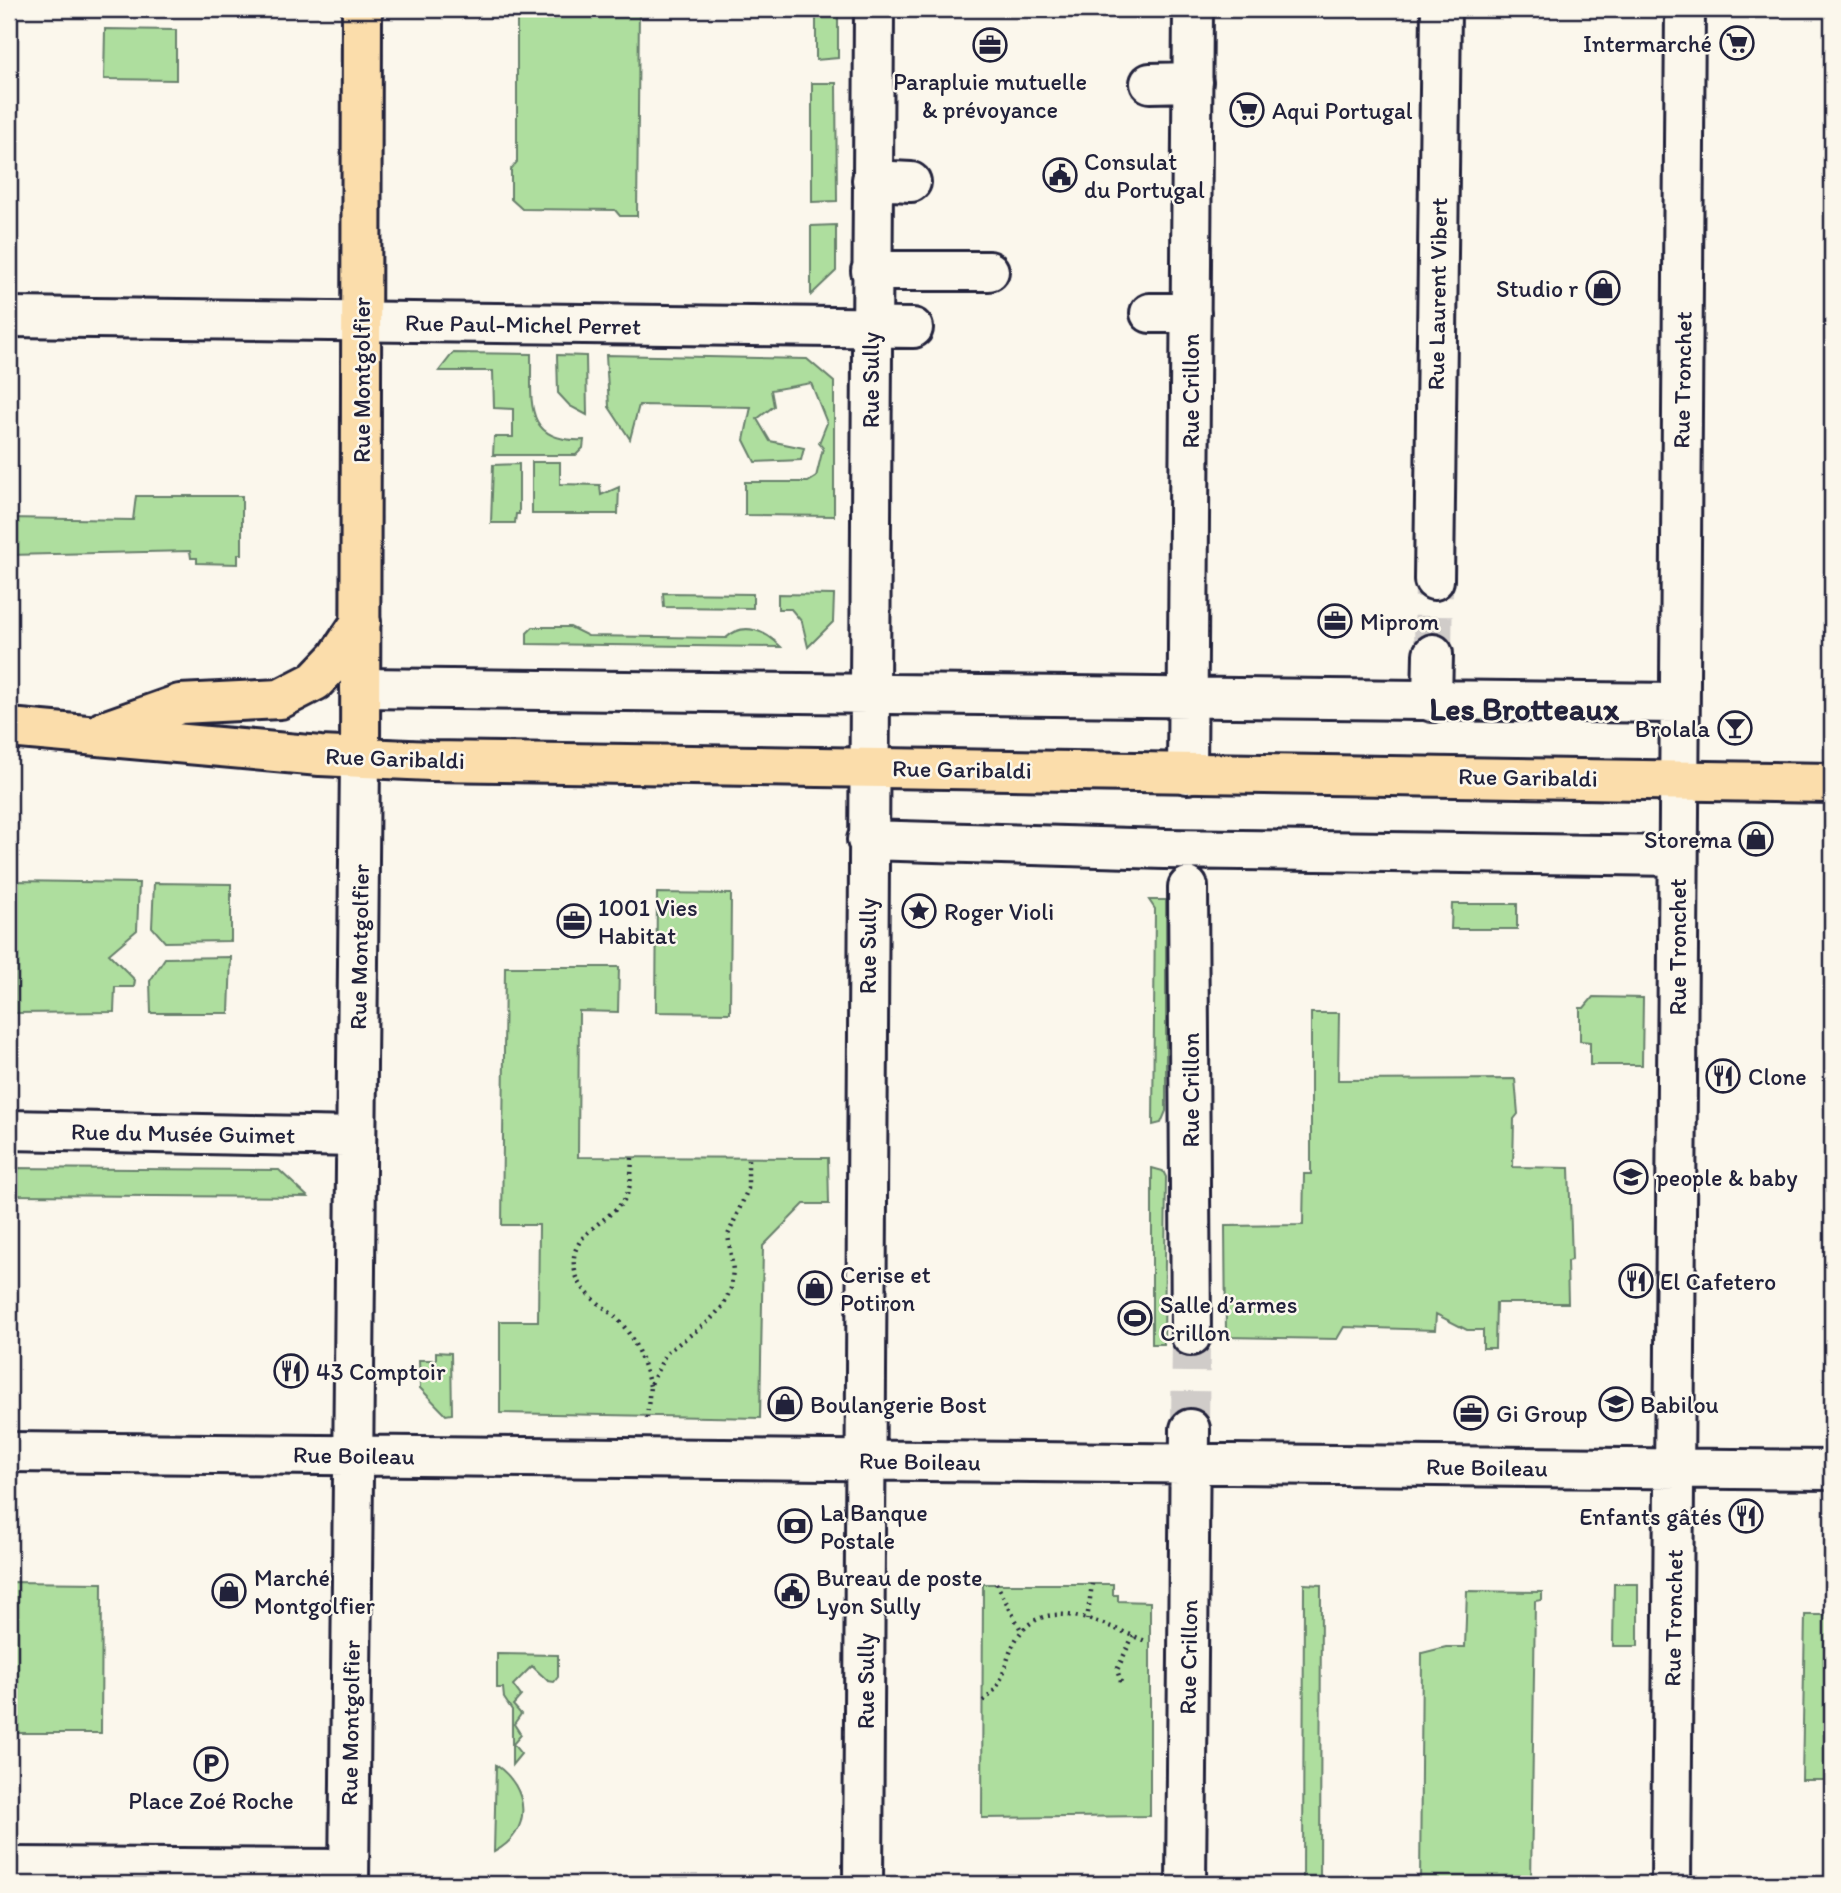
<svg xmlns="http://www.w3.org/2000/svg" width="1841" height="1893" font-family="Itim,sans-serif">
<rect width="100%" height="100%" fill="#fbf7ec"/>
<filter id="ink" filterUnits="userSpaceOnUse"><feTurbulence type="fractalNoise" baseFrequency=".0143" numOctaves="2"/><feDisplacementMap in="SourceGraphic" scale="14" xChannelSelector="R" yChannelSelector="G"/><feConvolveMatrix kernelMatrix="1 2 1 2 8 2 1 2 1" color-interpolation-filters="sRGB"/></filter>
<g filter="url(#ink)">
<!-- green -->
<path fill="#aede9e" stroke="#68806c" stroke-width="2" d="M517 9H639L637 216H620L615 210 522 209 511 199V169L517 162Z
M816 9H838V58L816 60Z
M105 29 176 30V80L104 79Z
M812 83H836L837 201 812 202Z
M836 225V271L811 295V226Z
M453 353 531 354C532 400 522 443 584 440L583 448 576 455H493L494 437H513V409L494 408 493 371H439Z
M557 355 586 356 587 415 570 406 558 393Z
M606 355 807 359 834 382V516L745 515V482H808L816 477 823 448 819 443 827 423 811 383 771 390 774 406 757 419 770 441 804 448 801 460 755 462 744 440 751 407 639 405 630 439 609 407Z
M532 462H560V484L600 485 601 495 619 487 618 514H532Z
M519 464V514H516L515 523H491L493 465Z
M136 496H242V554H238V564L197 563V558H191L190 551 9 555V518L133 520Z
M663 593 753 594V608L664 607Z
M778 594 834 595 833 622 808 647 802 622 791 609H778Z
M533 627H570L588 636 726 638C744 621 766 631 781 647L527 644V633Z
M16 881 139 883 137 930 109 954 135 980 134 987H115L114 1012 15 1013Z
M154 883 231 884V941L165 942 152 927Z
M657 893 731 894 730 1013 656 1012Z
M1149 900H1166V1111L1161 1123 1153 1125 1155 909Z
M1452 904H1517V929H1451Z
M231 957 229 1013H151L150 981 165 958Z
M505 967H619L618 1012 579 1011 578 1157 828 1158 829 1204H804L763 1246 760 1418 500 1413V1321H538L539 1225H502Z
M1593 997 1643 998 1642 1065H1590V1042L1580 1041V1008H1584Z
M1311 1013H1339L1338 1080 1515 1079 1518 1114 1514 1119 1513 1167 1569 1168 1572 1260 1567 1261 1568 1303H1496L1495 1348H1483V1330H1467L1436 1314 1435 1330 1344 1327 1337 1339 1226 1337 1225 1226 1303 1225 1304 1174H1311Z
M9 1168 279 1170 308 1197 9 1195Z
M1152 1168 1163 1171 1166 1177 1164 1344H1152Z
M436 1352 451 1353 452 1414 446 1415 420 1388 419 1360H436Z
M9 1582 102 1583 101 1733H9Z
M983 1584H1113V1595H1118V1601L1150 1602V1816L982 1818Z
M1304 1584 1321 1585 1320 1884H1303Z
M1614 1584H1638V1646H1613Z
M1467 1591 1542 1592V1600L1535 1601 1531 1884H1420L1422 1653 1446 1647H1465Z
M1805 1615H1832V1780H1802Z
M497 1654 558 1655V1677L554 1682 548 1681 532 1666 513 1685 521 1696 513 1705 521 1714 514 1724 521 1735 513 1744 521 1754 512 1765V1710L504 1698 503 1688H497Z
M496 1765C529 1788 534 1831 494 1852Z"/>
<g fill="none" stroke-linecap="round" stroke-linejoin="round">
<!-- minor-tunnel -->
<path stroke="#d0ccc9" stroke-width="38" stroke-dasharray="38 19" stroke-linecap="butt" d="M1433 654 1434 580
M1190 1429 1191 1336"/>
<defs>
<path id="minor" d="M1150 83 1193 82
M872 180 911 182
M871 271H989
M1150 313H1191
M9 317 913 328
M1434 580 1441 9
M360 688 1678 703
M1432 702 1433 654
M1187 774 1193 9
M867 840 1164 849 1678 856
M1188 887 1191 1336
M9 1130 356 1137
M9 1452 1832 1470
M9 1867 349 1869
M349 1884 360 758
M863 1884 874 9
M1186 1884 1190 1429
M1671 1884 1685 9"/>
<path id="major" d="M9 728 320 756 431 761 1832 783
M104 731 180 704 280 699 315 681 337 658 361 622
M360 758 362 9"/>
</defs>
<!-- minor casing -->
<use href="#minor" stroke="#22223b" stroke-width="44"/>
<!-- major casing -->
<use href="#major" stroke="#22223b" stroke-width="44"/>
<!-- path -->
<path stroke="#22223b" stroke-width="4.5" stroke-dasharray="2 5" stroke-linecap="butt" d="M632 1158C631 1171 632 1188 624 1200 608 1223 566 1234 575 1271 580 1295 606 1306 621 1323 636 1340 644 1365 650 1386
M647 1418 650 1386 666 1353 708 1322 723 1306 731 1288 733 1270 728 1235 748 1189V1159
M996 1583 1021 1630
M1087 1620 1092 1584
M1121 1682 1117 1670 1133 1636
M983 1701C1003 1686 1002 1673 1011 1650 1036 1587 1102 1624 1148 1642"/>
<!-- minor -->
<use href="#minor" stroke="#fbf7ec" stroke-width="38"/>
<!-- major -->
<use href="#major" stroke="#fbddab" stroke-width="38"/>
</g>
</g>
<!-- icons -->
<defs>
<symbol id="supermarket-ring" viewBox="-11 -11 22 22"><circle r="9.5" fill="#fbf7ec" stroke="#22223b" stroke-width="1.5"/><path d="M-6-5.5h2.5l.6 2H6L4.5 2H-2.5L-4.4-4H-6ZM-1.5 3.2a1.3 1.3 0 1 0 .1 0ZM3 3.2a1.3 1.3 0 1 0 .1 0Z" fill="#22223b"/></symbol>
<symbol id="office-ring" viewBox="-11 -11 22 22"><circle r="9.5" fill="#fbf7ec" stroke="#22223b" stroke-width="1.5"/><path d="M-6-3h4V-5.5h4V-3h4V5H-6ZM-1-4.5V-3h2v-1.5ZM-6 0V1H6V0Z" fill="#22223b"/></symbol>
<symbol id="civic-ring" viewBox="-11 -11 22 22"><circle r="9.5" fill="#fbf7ec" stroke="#22223b" stroke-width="1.5"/><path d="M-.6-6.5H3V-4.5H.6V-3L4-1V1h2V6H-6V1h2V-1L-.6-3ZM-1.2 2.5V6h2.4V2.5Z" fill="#22223b"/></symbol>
<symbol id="shop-ring" viewBox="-11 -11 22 22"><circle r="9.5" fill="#fbf7ec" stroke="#22223b" stroke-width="1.5"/><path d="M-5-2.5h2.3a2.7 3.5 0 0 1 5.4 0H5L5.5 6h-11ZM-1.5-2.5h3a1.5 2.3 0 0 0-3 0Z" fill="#22223b"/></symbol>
<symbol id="bar-ring" viewBox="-11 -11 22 22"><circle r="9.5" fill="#fbf7ec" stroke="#22223b" stroke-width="1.5"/><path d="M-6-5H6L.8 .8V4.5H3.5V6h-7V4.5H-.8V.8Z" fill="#22223b"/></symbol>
<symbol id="sight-ring" viewBox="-11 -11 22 22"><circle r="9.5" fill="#fbf7ec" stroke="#22223b" stroke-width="1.5"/><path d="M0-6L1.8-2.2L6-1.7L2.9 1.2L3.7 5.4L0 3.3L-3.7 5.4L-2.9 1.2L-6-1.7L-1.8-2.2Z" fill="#22223b"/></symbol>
<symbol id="restaurant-ring" viewBox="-11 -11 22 22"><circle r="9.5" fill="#fbf7ec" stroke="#22223b" stroke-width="1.5"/><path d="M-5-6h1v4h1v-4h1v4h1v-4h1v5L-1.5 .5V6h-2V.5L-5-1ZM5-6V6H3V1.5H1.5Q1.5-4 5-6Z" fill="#22223b"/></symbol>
<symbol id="school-ring" viewBox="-11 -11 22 22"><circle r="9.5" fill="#fbf7ec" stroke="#22223b" stroke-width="1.5"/><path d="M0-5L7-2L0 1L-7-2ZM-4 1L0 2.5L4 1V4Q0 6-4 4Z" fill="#22223b"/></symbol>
<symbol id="stadium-ring" viewBox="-11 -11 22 22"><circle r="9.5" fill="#fbf7ec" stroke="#22223b" stroke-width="1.5"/><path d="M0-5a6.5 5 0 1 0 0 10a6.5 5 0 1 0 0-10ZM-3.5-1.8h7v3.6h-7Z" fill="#22223b"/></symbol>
<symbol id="bank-ring" viewBox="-11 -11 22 22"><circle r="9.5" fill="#fbf7ec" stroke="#22223b" stroke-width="1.5"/><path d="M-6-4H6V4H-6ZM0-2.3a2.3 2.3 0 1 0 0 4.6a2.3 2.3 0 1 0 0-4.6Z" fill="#22223b"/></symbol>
<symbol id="parking-ring" viewBox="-11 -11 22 22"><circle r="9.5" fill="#fbf7ec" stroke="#22223b" stroke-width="1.5"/><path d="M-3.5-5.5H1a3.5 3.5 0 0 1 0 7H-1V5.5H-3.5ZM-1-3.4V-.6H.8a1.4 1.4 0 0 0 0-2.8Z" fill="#22223b"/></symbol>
</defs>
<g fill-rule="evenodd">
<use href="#supermarket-ring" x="1718" y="24" width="38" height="38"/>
<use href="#office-ring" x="971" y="26" width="38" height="38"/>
<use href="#supermarket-ring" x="1228" y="91" width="38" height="38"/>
<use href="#civic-ring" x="1041" y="156" width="38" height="38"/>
<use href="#shop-ring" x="1584" y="269" width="38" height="38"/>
<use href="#office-ring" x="1316" y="602" width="38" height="38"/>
<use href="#bar-ring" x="1716" y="709" width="38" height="38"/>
<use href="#shop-ring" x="1737" y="820" width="38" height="38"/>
<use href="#sight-ring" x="900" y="892" width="38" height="38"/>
<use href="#office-ring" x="555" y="902" width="38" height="38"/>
<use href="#restaurant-ring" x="1704" y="1057" width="38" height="38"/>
<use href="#school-ring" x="1612" y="1158" width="38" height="38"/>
<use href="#restaurant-ring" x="1617" y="1262" width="38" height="38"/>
<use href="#shop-ring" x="796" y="1269" width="38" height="38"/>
<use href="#stadium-ring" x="1116" y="1299" width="38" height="38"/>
<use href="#restaurant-ring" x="272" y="1352" width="38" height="38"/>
<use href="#shop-ring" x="766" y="1385" width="38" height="38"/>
<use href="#school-ring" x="1597" y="1385" width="38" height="38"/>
<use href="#office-ring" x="1452" y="1394" width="38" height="38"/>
<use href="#restaurant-ring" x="1727" y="1497" width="38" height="38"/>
<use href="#bank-ring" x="776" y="1507" width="38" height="38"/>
<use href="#shop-ring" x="210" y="1572" width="38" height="38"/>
<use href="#civic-ring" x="773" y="1572" width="38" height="38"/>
<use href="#parking-ring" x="192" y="1745" width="38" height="38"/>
</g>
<g text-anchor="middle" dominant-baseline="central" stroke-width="5" stroke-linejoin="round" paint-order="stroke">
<!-- poi labels -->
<g font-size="24" fill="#22223b" stroke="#fbf7ec" text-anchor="start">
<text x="1712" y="43" text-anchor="end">Intermarché</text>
<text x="990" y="81" text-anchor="middle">Parapluie mutuelle<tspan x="990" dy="28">&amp; prévoyance</tspan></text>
<text x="1272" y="110">Aqui Portugal</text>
<text x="1084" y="161">Consulat<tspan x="1084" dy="28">du Portugal</tspan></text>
<text x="1578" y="288" text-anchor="end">Studio r</text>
<text x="1360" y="621">Miprom</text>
<text x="1710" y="728" text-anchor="end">Brolala</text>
<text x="1732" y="839" text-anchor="end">Storema</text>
<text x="598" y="907">1001 Vies<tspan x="598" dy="28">Habitat</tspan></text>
<text x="944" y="911">Roger Violi</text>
<text x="1748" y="1076">Clone</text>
<text x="1656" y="1177">people &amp; baby</text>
<text x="840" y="1274">Cerise et<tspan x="840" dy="28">Potiron</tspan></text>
<text x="1660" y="1281">El Cafetero</text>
<text x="1160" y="1304">Salle d’armes<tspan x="1160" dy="28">Crillon</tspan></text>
<text x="316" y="1371">43 Comptoir</text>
<text x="810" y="1404">Boulangerie Bost</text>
<text x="1640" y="1404">Babilou</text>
<text x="1496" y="1413">Gi Group</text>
<text x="820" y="1512">La Banque<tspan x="820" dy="28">Postale</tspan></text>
<text x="1722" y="1516" text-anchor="end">Enfants gâtés</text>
<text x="254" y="1577">Marché<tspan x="254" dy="28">Montgolfier</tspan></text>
<text x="816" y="1577">Bureau de poste<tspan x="816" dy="28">Lyon Sully</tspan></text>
<text x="211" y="1800" text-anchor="middle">Place Zoé Roche</text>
</g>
<!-- street labels -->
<g font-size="24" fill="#22223b" stroke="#fbf7ec">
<text transform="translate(1437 294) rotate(-89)">Rue Laurent Vibert</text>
<text transform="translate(523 324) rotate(1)">Rue Paul-Michel Perret</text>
<text transform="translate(361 380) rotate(-90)">Rue Montgolfier</text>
<text transform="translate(870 380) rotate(-90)">Rue Sully</text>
<text transform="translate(1682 380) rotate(-89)">Rue Tronchet</text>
<text transform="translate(1190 391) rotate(-90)">Rue Crillon</text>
<text transform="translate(395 758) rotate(2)">Rue Garibaldi</text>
<text transform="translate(962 769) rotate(1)">Rue Garibaldi</text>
<text transform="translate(1528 777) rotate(1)">Rue Garibaldi</text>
<text transform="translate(867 946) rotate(-90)">Rue Sully</text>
<text transform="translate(359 947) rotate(-89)">Rue Montgolfier</text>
<text transform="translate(1677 947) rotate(-90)">Rue Tronchet</text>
<text transform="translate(1190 1090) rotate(-90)">Rue Crillon</text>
<text transform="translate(183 1133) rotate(1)">Rue du Musée Guimet</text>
<text transform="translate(354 1455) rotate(1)">Rue Boileau</text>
<text transform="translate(920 1461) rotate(1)">Rue Boileau</text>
<text transform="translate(1487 1467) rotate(1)">Rue Boileau</text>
<text transform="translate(1673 1618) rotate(-89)">Rue Tronchet</text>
<text transform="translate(1188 1657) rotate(-89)">Rue Crillon</text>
<text transform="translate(865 1681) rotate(-90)">Rue Sully</text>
<text transform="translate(350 1723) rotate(-89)">Rue Montgolfier</text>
</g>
<!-- district labels -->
<g font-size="32" font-weight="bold" fill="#22223b" stroke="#fbf7ec">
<text x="1524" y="709">Les Brotteaux</text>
</g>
</g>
<!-- margin -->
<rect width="1841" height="1893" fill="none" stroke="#fbf7ec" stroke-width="35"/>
<rect x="18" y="18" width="1806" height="1858" fill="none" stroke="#22223b" stroke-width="2.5" filter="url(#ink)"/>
</svg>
